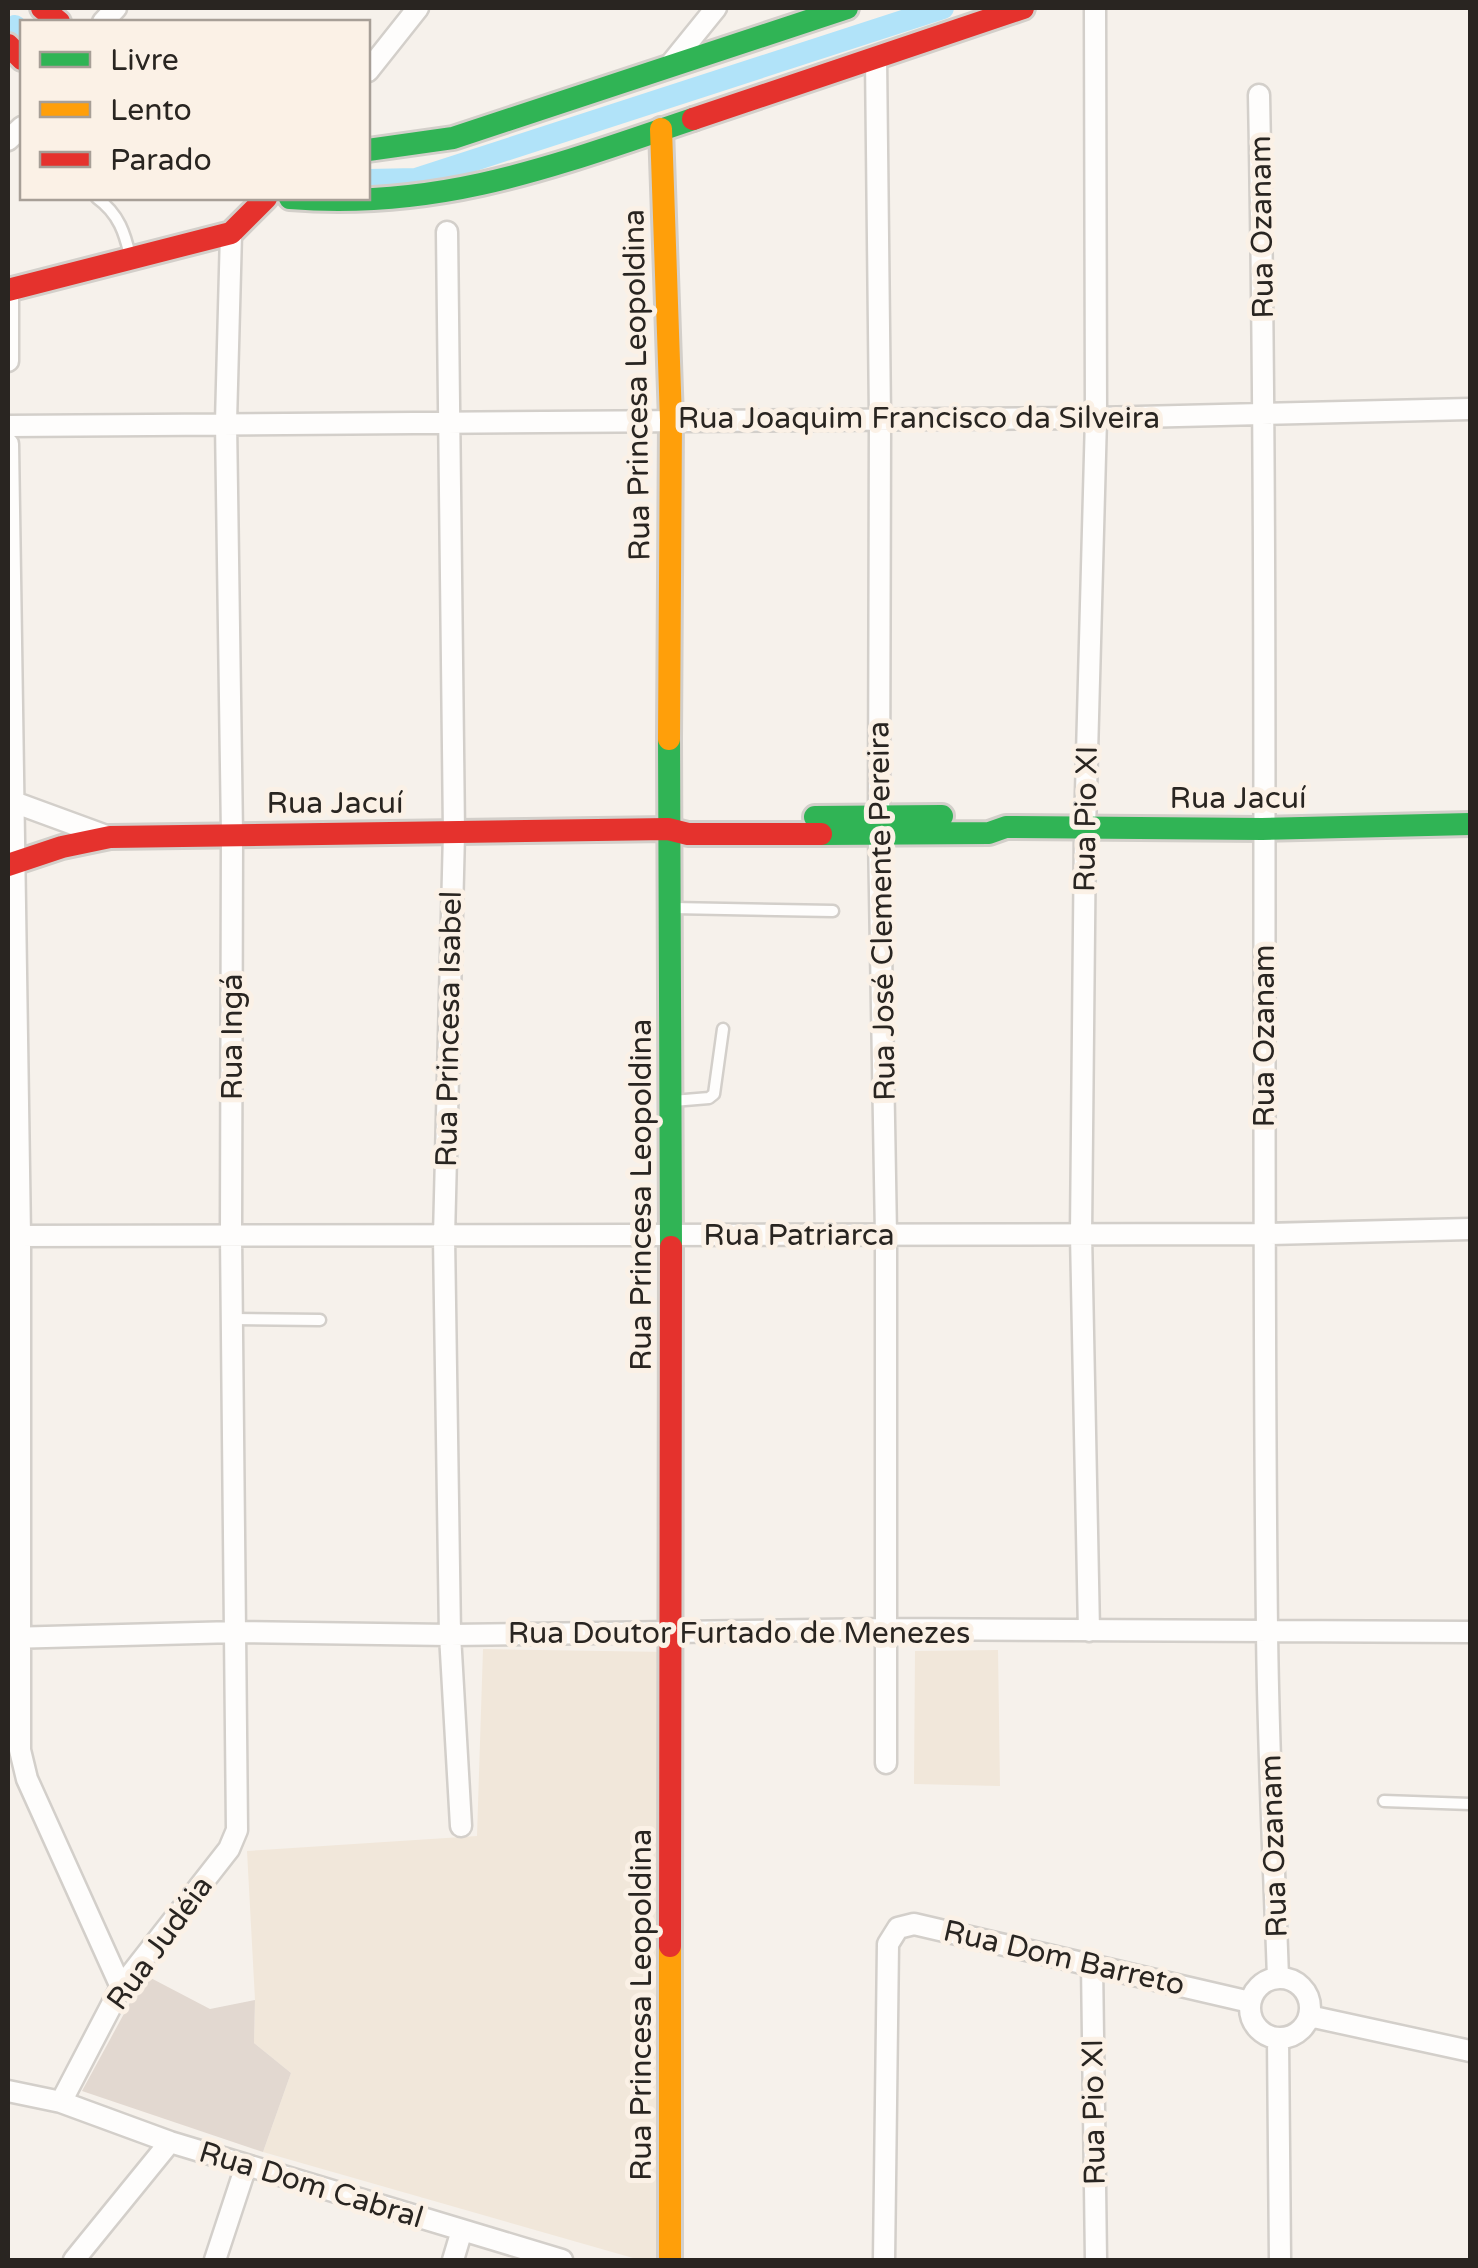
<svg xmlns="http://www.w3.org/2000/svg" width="1478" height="2268" font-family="'Varela Round',sans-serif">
<rect width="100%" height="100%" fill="#f6f1eb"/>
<!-- built -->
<path fill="#f1e7da" d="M483 1649 668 1652 661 2260H640L263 2152 291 2073 254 2043 255 2000 247 1851 477 1836Z
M998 1650 1000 1786 914 1784 915 1651Z"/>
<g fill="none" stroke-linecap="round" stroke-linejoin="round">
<!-- canal -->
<path stroke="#b1e3f9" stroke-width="22" d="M15 26 22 32
M368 180 416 179 943 8"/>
</g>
<!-- building -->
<path fill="#e2d8d0" d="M145 1975 210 2009 255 2000 254 2043 291 2073 263 2152 82 2091Z"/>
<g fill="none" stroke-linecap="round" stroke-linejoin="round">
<defs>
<path id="lane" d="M97 198C119 214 125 233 131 260
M673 908 833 911
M673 1101 709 1098 714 1094 723 1029
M232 1319 320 1320
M1384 1801 1470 1804"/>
<path id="street" d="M103 22 116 8
M876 58 880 418 879 835 886 1235V1763
M669 66 716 8
M368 71 418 8
M1259 95C1269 606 1261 1117 1267 1628 1268 1745 1274 1861 1278 1978
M8 140 22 127
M447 232 454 833 444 1237 450 1635 461 1826
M8 361V290
M8 426 1096 418 1470 409
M8 444 20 1236V1750L27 1779 121 1987
M8 800 109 837
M8 1236 1265 1234 1470 1229
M1089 1631 1081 1234 1085 829 1096 418 1095 8
M8 1638 236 1632 450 1635 887 1629 1470 1632
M1092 1963 1096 2260
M1250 2008a30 30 0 1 1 60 0a30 30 0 1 1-60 0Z
M1309 2016 1470 2051
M1278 2038 1280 2260
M8 2091 61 2102 170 2142 562 2260
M61 2102 121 1987 229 1849 237 1830 231 1236 232 834 226 422 231 233
M74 2260 170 2142
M215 2260 246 2166
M453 2260 462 2230
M884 2260 888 1944 898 1928 914 1924 1250 2002"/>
<path id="fast" d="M368 150 453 138 847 8
M290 198C440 210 554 166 693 119
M669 739 671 1247
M815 817 942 816
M821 834 989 833 1006 827 1262 829 1470 824"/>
<path id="slow" d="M661 129 671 420 669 739
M670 2260V1946"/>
<path id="jam" d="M42 8 59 22
M8 45 22 59
M693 119 1023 8
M8 290 231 233 266 198
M8 865 62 847 110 837 668 829 688 834H821
M670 1946 671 1247"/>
</defs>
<!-- lane casing -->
<use href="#lane" stroke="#d3cfca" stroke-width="15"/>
<!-- street casing -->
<use href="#street" stroke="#d3cfca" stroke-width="25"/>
<!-- fast casing -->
<use href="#fast" stroke="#d3cfca" stroke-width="28"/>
<!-- slow casing -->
<use href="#slow" stroke="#d3cfca" stroke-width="28"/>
<!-- jam casing -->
<use href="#jam" stroke="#d3cfca" stroke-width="28"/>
<!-- lane -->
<use href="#lane" stroke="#fefdfc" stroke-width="10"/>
<!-- street -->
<use href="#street" stroke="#fefdfc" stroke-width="20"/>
<!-- fast -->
<use href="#fast" stroke="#30b455" stroke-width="22"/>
<!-- slow -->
<use href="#slow" stroke="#ff9f0a" stroke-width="22"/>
<!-- jam -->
<use href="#jam" stroke="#e5322d" stroke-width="22"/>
</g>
<g text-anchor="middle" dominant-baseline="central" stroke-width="10" stroke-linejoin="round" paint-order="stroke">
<!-- street labels -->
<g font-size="30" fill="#292521" stroke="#fbf1e6">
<text transform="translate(1262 227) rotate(-91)">Rua Ozanam</text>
<text transform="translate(637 385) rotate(-91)">Rua Princesa Leopoldina</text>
<text x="919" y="418">Rua Joaquim Francisco da Silveira</text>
<text x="1238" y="798">Rua Jacuí</text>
<text x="335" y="803">Rua Jacuí</text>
<text transform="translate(1086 819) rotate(-89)">Rua Pio XI</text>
<text transform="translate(882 911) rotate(-91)">Rua José Clemente Pereira</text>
<text transform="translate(449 1029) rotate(-89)">Rua Princesa Isabel</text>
<text transform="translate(1264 1036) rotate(-90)">Rua Ozanam</text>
<text transform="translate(232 1037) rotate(-90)">Rua Ingá</text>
<text transform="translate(641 1195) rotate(-90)">Rua Princesa Leopoldina</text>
<text x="799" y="1235">Rua Patriarca</text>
<text x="739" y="1633">Rua Doutor Furtado de Menezes</text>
<text transform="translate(1274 1846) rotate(-92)">Rua Ozanam</text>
<text transform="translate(160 1943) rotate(-54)">Rua Judéia</text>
<text transform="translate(1064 1958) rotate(13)">Rua Dom Barreto</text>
<text transform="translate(641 2005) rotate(-90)">Rua Princesa Leopoldina</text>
<text transform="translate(1094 2112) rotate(-91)">Rua Pio XI</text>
<text transform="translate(311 2185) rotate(17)">Rua Dom Cabral</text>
</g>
</g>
<!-- border -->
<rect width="1478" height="2268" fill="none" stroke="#292521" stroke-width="20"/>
<!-- legend -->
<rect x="20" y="20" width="350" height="180" fill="#fbf1e6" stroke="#a79f97" stroke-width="2.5"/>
<rect x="40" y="52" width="50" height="15" fill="#30b455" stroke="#a79f97" stroke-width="2.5"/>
<text x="110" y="70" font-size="30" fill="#292521">Livre</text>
<rect x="40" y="102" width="50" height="15" fill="#ff9f0a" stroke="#a79f97" stroke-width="2.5"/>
<text x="110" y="120" font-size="30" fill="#292521">Lento</text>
<rect x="40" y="152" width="50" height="15" fill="#e5322d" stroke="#a79f97" stroke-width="2.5"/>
<text x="110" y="170" font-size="30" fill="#292521">Parado</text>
</svg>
